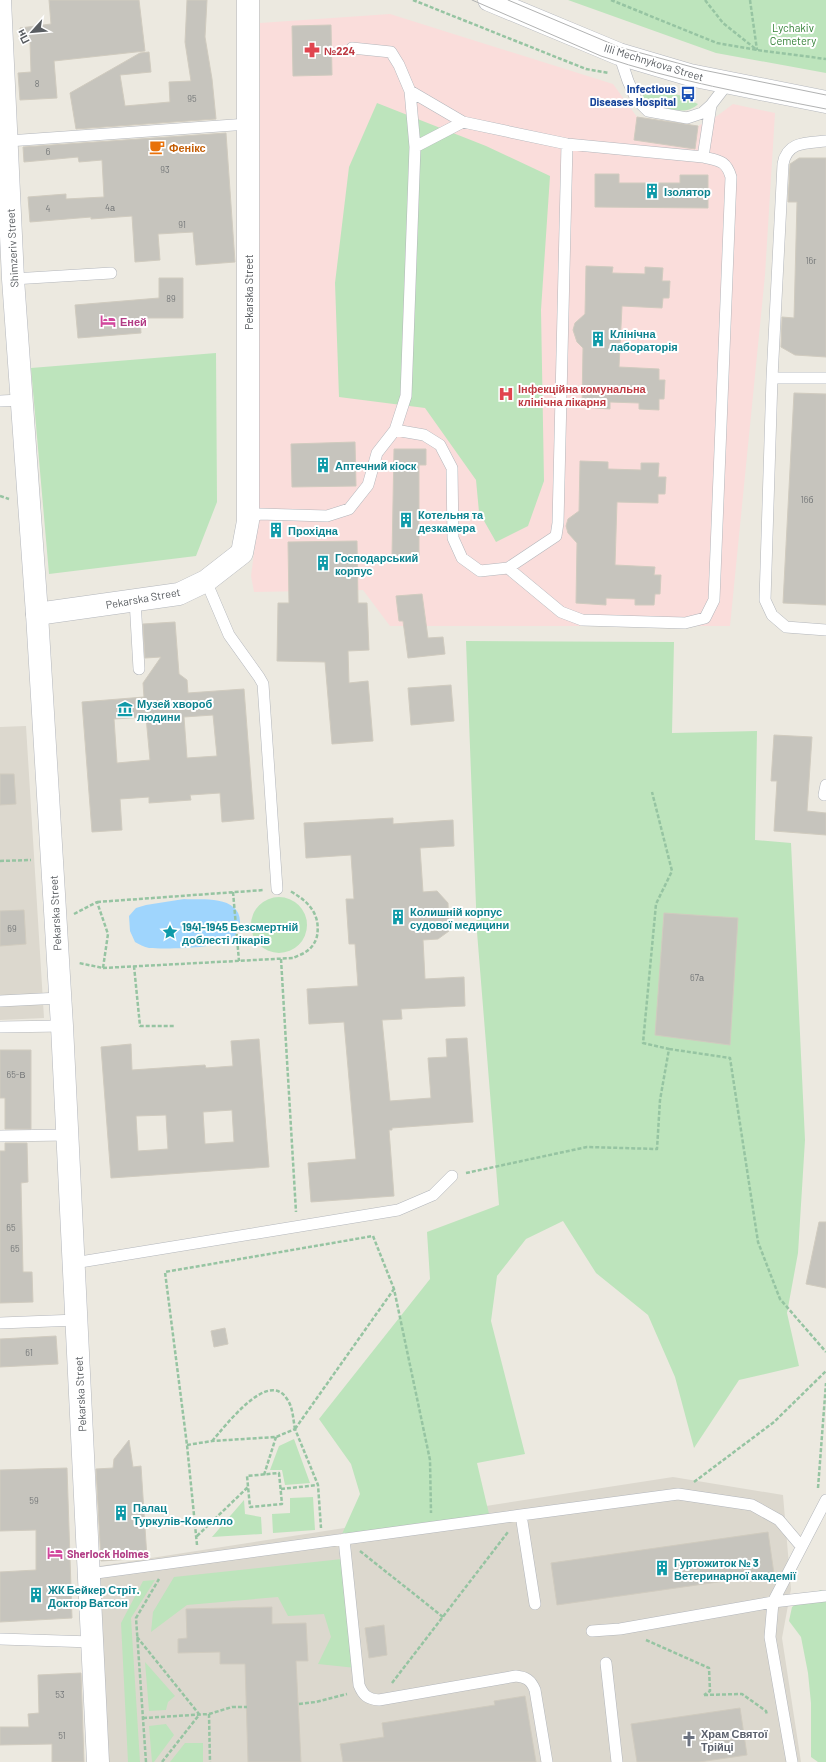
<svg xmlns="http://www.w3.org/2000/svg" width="826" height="1762" font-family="Barlow,sans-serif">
<rect width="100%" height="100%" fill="#ece9e0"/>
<!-- education -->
<path fill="#dcd8ce" d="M26 726 44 1018 0 1020V727Z
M673 1477 783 1495 791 1589 782 1638 801 1762H102L93 1567Z"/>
<!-- medical -->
<path fill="#fadddb" d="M390 14 613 84 637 117 698 126 717 116 733 104 775 113 765 275 730 626H390L363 590 254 592 251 576 259 513 260 23Z"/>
<!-- green -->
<path fill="#bde4bc" d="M568 0H826V73L716 53Z
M645 89 679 95 698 104C685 118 658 106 644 99L642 92Z
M377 103 486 146 550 176 541 310 544 481 528 526 496 542 479 512 476 480 425 408 339 397 335 283 349 167Z
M216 353 217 502 196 556 49 574 31 368Z
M466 641 674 642 672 733 757 731 755 840 791 843 805 1140 798 1253 787 1313 799 1366 739 1380 694 1448 675 1377 648 1315 596 1273 563 1221 526 1239 497 1276 491 1321 525 1454 477 1463 489 1514 342 1534 360 1494 351 1464 319 1419 430 1279 427 1232 499 1205 477 932Z
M251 925a28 28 0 1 1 56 0a28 28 0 1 1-56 0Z
M294 1439 310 1483 285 1485 282 1470H270L279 1446Z
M313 1497 315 1530 273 1533 272 1514 290 1513V1498Z
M244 1500 245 1514 261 1517 262 1534 212 1537Z
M342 1559 356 1668 318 1664 331 1637 324 1614 288 1616 278 1597 187 1605 151 1632 153 1612 174 1577Z
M155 1580 131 1618 140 1762H128L121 1623 143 1581Z
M821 1590 826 1596V1762H818L811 1757V1703L808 1673 801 1637 789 1621 792 1607 809 1595Z
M145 1662 175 1696 168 1702 166 1710 149 1711Z
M166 1724 174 1735 154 1762H152L149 1726Z
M185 1743H203V1762H170Z"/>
<!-- water -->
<path fill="#9fd5fd" d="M184 899C201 900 240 895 240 922 239 928 237 934 233 938 223 949 164 949 149 948 144 947 139 944 135 942L130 931 129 916 136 908 146 905Z"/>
<!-- building -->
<path fill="#c6c4bd" stroke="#d0cbbf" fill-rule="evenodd" d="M49 0H139L145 51 54 61 57 98 20 100 18 73 31 72 30 42 22 43 20 28 51 24Z
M187 0H207L205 37 212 79 216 119 76 129 70 93 140 53 149 52 151 72 120 75 125 106 170 102 169 82 191 81 185 42Z
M331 25 332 75 293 76 292 26Z
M637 117 698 126 695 149 634 140Z
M226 133 235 262 196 265 193 232 158 234 160 260 135 262 132 216 91 219V217L30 222 28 197 66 194V199L104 197 102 160 79 162 78 157 24 162 23 147Z
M799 158H826V357L795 355 781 347 782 317 794 318 797 202H788L790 164Z
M595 174H619V183H680V175H708V208L595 207Z
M586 266 613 267 612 273 645 274V267L663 268 662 281H670L669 298H663L662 308 622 306 619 367 659 369V380H665L664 399H659V410L639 409V403L610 402V409L582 407 583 348 577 342 573 330 575 323 585 314Z
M159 278H183V318H140L141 333 78 338 75 305 159 298Z
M794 393 826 394V605L783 603Z
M355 442 356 486 292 487 291 444Z
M394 449H426V465H419V556H392Z
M580 461 608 462V469L641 470V463H659L658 477H666L665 494H658V503L617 502 615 565 655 567 654 575H661L660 594H655L654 605H635V599L606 598V605L576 603 577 543 568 533 566 526 568 519 579 511Z
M357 541 358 603H367L369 650 348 651 349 683 368 681 373 741 332 744 325 662 277 661 278 603H289L288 542Z
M422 594 428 638 443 637 445 654 408 658 403 621H399L396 596Z
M175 622 179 674 187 680 188 693 244 689 254 819 222 822 220 793 190 795 191 800 149 803V797L120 799 122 830 92 832 82 702 144 697 143 683 161 657 145 658 143 624ZM213 715 217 756 187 758 184 717ZM146 717 150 760 117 763 114 719Z
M451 685 454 721 411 725 408 688Z
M774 735 812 737 807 811 826 813V835L774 831 777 781H771Z
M0 774H14L16 804 0 805Z
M393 818V824L453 820 454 846 420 848 423 892 437 891 448 903 449 931 438 939 423 940 425 979 464 977 465 1006 401 1009 402 1019 382 1020 390 1101 431 1098 428 1058 447 1057 446 1039 467 1038 473 1122 392 1128V1130H389L394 1196 311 1202 308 1163 356 1159 344 1022 309 1024 307 989 358 986 355 944H349L346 899H354L351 855 306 858 304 823Z
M24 910 26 944 0 946V911Z
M664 913 738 918 730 1045 655 1035Z
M259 1039 269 1167 111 1178 101 1047 131 1044 132 1070 205 1065 206 1068 233 1066 231 1041ZM232 1110 234 1142 205 1144 203 1112ZM166 1115 168 1149 138 1151 136 1116Z
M0 1050H31V1129H5V1098H0Z
M5 1143H27L28 1182 21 1183 23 1272H32L33 1302 0 1303V1151H5Z
M819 1222H826V1288L806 1284Z
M225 1328 228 1344 214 1347 211 1331Z
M56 1336 58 1364 0 1367V1339Z
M129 1440 133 1467 141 1466 147 1558 101 1561 96 1469 113 1468 114 1459Z
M67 1468 72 1618 0 1622V1572L36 1570V1530L0 1531V1470Z
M768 1532 774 1574 557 1605 551 1563Z
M272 1607V1624L306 1623 308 1661H296L301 1762H248L245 1664H220V1652L178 1653V1639L187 1638 186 1609Z
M384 1625 387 1655 369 1658 365 1628Z
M81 1673 84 1762H52V1744L0 1745V1727H29L28 1714 39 1713 38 1675Z
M525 1696 536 1762H343L340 1744 384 1737 382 1723 495 1705 494 1701Z
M740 1708 747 1755 699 1762H637L631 1724Z"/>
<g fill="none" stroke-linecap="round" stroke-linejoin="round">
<defs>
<path id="lane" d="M352 48 391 52 399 65 410 91 415 147 406 396 395 430 424 435 440 445 452 468 453 538 462 558 480 571 508 568 561 612 582 620 685 623 705 618 714 600 731 177C726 160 719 161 703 157L567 144 463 122 410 91
M619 54 628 81 636 99 648 111 687 118 702 113 711 105 728 83
M8 141 248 124
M826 141C807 143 787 141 783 164L772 378 765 600 772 615 786 627 826 630
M415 147 463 122
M703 157 711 105
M13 279 111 273
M772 378H826
M0 401 21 400
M248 521 259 514 327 516 349 509 368 485 377 453 395 430
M508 568 556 536 558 523 567 144
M206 581 229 635 259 677 263 684 277 889
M135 600 139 669
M824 795 826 785
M0 1001 60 998
M0 1027 62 1026
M0 1136 67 1135
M74 1263 398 1210 433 1195 452 1176
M0 1323 77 1320
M521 1515 678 1494 752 1505 779 1520 801 1546
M344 1539 359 1685C363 1695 367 1699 379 1700L516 1676C526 1677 531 1680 535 1690L547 1762
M89 1574 521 1515 535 1604
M592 1631 620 1629 773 1602 826 1596
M0 1639 92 1642
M606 1663 617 1762
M792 1762 770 1637 773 1602 826 1500"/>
<path id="street" d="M37 614 179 594 206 581 242 553 248 521V0"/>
<path id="secondary" d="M0 0 13 279 37 614 62 1026 98 1762
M489 0 619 54 690 75 826 102"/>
</defs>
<!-- lane casing -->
<use href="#lane" stroke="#b3b6bb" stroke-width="12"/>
<!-- street casing -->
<use href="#street" stroke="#b3b6bb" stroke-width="23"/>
<!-- secondary casing -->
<use href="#secondary" stroke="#b4b7bd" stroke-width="23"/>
<!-- path -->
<path stroke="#96c4a2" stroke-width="2.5" stroke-dasharray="4 2" stroke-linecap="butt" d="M413 0 586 69 609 73
M611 0 717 43 757 50 826 59
M705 0 723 23 757 50
M750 0 757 50
M0 496 9 499
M0 861 31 860
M233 892 239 961
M97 902 264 890
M74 914 97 902 108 934 103 968 79 963
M281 959 296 1212
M134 966 140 1026H175
M103 968 293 958C297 956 303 954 307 951 312 948 316 941 317 936 321 914 308 901 290 891
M669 1049 730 1058 758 1242 780 1299 826 1352
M466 1173 587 1147 657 1149 660 1100 669 1049 643 1043 656 904 672 871 652 792
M295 1429 394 1289
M212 1441C224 1428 268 1368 287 1399 293 1407 293 1419 295 1429
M187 1445 212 1441 276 1437 295 1429 318 1485 321 1528
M279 1473 282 1504 250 1507 247 1476Z
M264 1475 276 1437
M694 1482 774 1422 826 1371
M818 1488 826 1383
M281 1489 318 1485
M197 1536 248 1487
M197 1545 187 1445 165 1272 373 1236 394 1289 430 1460 431 1513
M360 1551 443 1617
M137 1637 199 1714
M646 1640 709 1668 710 1691 704 1695
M392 1683 508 1532
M704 1695 742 1694 766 1711 767 1715
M299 1704 316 1702 347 1694
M209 1714 232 1707H247
M143 1718 209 1714 210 1762
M146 1762 136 1618 159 1579
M162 1762 199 1715"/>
<!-- lane -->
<use href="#lane" stroke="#fff" stroke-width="11"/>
<!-- street -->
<use href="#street" stroke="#fff" stroke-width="22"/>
<!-- secondary -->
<use href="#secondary" stroke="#fff" stroke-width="22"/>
<!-- tram -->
<path stroke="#b1b2b2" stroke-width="1" d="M472 0 601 56C674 81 750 94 826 109
M508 0 619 47 703 70 826 95"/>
</g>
<!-- icons -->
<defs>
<symbol id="pharmacy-bare" viewBox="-9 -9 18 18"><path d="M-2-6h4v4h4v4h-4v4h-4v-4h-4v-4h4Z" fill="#e0444e" stroke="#fff" stroke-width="2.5" paint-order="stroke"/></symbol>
<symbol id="bus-bare" viewBox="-9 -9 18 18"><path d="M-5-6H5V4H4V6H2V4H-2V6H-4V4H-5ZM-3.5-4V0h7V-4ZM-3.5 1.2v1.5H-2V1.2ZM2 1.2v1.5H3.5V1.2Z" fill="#1a4fb4" stroke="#fff" stroke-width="2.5" paint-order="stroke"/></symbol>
<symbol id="cafe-bare" viewBox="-9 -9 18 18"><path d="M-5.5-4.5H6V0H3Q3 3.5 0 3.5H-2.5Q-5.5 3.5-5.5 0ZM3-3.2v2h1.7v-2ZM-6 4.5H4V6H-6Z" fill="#e8710a" stroke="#fff" stroke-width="2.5" paint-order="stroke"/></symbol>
<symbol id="building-bare" viewBox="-9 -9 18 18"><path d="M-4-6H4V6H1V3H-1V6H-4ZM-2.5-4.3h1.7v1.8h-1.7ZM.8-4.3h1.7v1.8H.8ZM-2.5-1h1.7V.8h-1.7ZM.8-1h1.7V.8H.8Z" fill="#0f9aa8" stroke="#fff" stroke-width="2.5" paint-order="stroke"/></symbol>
<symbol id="hotel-bare" viewBox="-9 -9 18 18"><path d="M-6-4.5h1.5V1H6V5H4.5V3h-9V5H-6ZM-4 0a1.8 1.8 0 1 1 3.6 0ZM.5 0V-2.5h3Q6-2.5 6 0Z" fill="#d1479c" stroke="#fff" stroke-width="2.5" paint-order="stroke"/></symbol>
<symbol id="hospital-bare" viewBox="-9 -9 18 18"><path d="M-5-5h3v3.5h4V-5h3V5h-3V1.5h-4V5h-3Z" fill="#e0444e" stroke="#fff" stroke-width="2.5" paint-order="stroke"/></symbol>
<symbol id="museum-bare" viewBox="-9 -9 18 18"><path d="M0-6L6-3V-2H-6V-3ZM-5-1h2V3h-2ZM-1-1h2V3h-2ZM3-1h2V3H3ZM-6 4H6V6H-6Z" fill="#0f9aa8" stroke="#fff" stroke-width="2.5" paint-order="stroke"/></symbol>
<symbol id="sight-bare" viewBox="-9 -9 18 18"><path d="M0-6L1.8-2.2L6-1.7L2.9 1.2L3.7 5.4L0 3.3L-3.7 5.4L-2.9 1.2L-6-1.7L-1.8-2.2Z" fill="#0f9aa8" stroke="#fff" stroke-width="2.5" paint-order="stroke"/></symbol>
<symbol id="church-bare" viewBox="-9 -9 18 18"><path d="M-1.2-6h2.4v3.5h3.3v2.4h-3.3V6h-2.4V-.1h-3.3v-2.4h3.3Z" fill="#6b7280" stroke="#fff" stroke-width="2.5" paint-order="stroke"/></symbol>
</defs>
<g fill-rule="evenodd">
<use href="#pharmacy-bare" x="301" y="39" width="22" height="22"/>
<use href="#bus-bare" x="677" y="83" width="22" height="22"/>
<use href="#cafe-bare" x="146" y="136" width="22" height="22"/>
<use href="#building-bare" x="641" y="180" width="22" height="22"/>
<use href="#hotel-bare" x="97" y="310" width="22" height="22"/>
<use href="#building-bare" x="587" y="328" width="22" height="22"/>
<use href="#hospital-bare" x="495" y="383" width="22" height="22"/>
<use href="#building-bare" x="312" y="454" width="22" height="22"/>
<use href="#building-bare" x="395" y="509" width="22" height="22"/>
<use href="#building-bare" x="265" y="519" width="22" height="22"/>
<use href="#building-bare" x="312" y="552" width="22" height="22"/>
<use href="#museum-bare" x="114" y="698" width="22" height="22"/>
<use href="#building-bare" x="387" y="906" width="22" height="22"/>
<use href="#sight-bare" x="159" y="921" width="22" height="22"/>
<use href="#building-bare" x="110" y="1502" width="22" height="22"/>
<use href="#hotel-bare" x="44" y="1542" width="22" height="22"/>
<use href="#building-bare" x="651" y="1557" width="22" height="22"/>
<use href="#building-bare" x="25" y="1584" width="22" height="22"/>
<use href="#church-bare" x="678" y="1728" width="22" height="22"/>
</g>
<g text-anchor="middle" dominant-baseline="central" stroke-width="4" stroke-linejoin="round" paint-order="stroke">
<!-- number labels -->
<g font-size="9" fill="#747778">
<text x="37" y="83">8</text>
<text x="192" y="98">95</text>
<text x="48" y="151">6</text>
<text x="165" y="169">93</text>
<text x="110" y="207">4а</text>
<text x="48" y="208">4</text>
<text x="182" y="224">91</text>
<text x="811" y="260">16г</text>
<text x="171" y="298">89</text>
<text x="807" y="499">16б</text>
<text x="12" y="928">69</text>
<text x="697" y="977">67а</text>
<text x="16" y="1074">65-В</text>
<text x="11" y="1227">65</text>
<text x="15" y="1248">65</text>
<text x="29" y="1352">61</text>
<text x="34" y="1500">59</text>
<text x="60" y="1694">53</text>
<text x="62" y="1735">51</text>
</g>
<!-- park labels -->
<g font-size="11" fill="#368339" stroke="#fff">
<text x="793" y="27">Lychakiv<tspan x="793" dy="13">Cemetery</tspan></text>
</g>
<!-- health labels -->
<g font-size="11" font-weight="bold" fill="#be3a42" stroke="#fff" text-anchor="start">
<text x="324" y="50">№224</text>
<text x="518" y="388">Інфекційна комунальна<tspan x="518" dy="13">клінічна лікарня</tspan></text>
</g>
<!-- street labels -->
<g font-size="11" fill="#595d61" stroke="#fff">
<text transform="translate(654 62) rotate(17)">Illi Mechnykova Street</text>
<text transform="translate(12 248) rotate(-93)">Shimzeriv Street</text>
<text transform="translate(248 292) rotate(-90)">Pekarska Street</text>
<text transform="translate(143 598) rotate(-10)">Pekarska Street</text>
<text transform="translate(55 913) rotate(-93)">Pekarska Street</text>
<text transform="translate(80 1394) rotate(-93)">Pekarska Street</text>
</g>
<!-- transit labels -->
<g font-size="11" font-weight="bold" fill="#164399" stroke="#fff" text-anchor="end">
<text x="676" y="88">Infectious<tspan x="676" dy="13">Diseases Hospital</tspan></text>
</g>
<!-- food labels -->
<g font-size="11" font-weight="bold" fill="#c56008" stroke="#fff" text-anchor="start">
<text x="169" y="147">Фенікс</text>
</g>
<!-- culture labels -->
<g font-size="11" font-weight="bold" fill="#0d838f" stroke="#fff" text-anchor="start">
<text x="664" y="191">Ізолятор</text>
<text x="610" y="333">Клінічна<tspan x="610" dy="13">лабораторія</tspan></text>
<text x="335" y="465">Аптечний кіоск</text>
<text x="418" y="514">Котельня та<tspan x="418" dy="13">дезкамера</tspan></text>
<text x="288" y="530">Прохідна</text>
<text x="335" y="557">Господарський<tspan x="335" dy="13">корпус</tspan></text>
<text x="137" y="703">Музей хвороб<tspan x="137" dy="13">людини</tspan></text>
<text x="410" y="911">Колишній корпус<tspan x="410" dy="13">судової медицини</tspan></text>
<text x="182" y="926">1941-1945 Безсмертній<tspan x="182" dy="13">доблесті лікарів</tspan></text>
<text x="133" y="1507">Палац<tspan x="133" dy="13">Туркулів-Комелло</tspan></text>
<text x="674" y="1562">Гуртожиток № 3<tspan x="674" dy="13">Ветеринарної академії</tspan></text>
<text x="48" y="1589">ЖК Бейкер Стріт.<tspan x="48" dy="13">Доктор Ватсон</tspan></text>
</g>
<!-- hotel labels -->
<g font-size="11" font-weight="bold" fill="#b23c85" stroke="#fff" text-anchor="start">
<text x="120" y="321">Еней</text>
<text x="67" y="1553">Sherlock Holmes</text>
</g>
<!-- worship labels -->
<g font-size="11" font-weight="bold" fill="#5b616d" stroke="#fff" text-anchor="start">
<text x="701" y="1733">Храм Святої<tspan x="701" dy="13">Трійці</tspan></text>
</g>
</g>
<!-- north arrow -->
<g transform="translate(32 32) rotate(243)" stroke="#ffffff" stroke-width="3" paint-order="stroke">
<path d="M0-3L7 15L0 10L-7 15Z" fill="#595d61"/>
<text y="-6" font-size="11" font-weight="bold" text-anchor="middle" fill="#595d61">Пн</text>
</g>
</svg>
